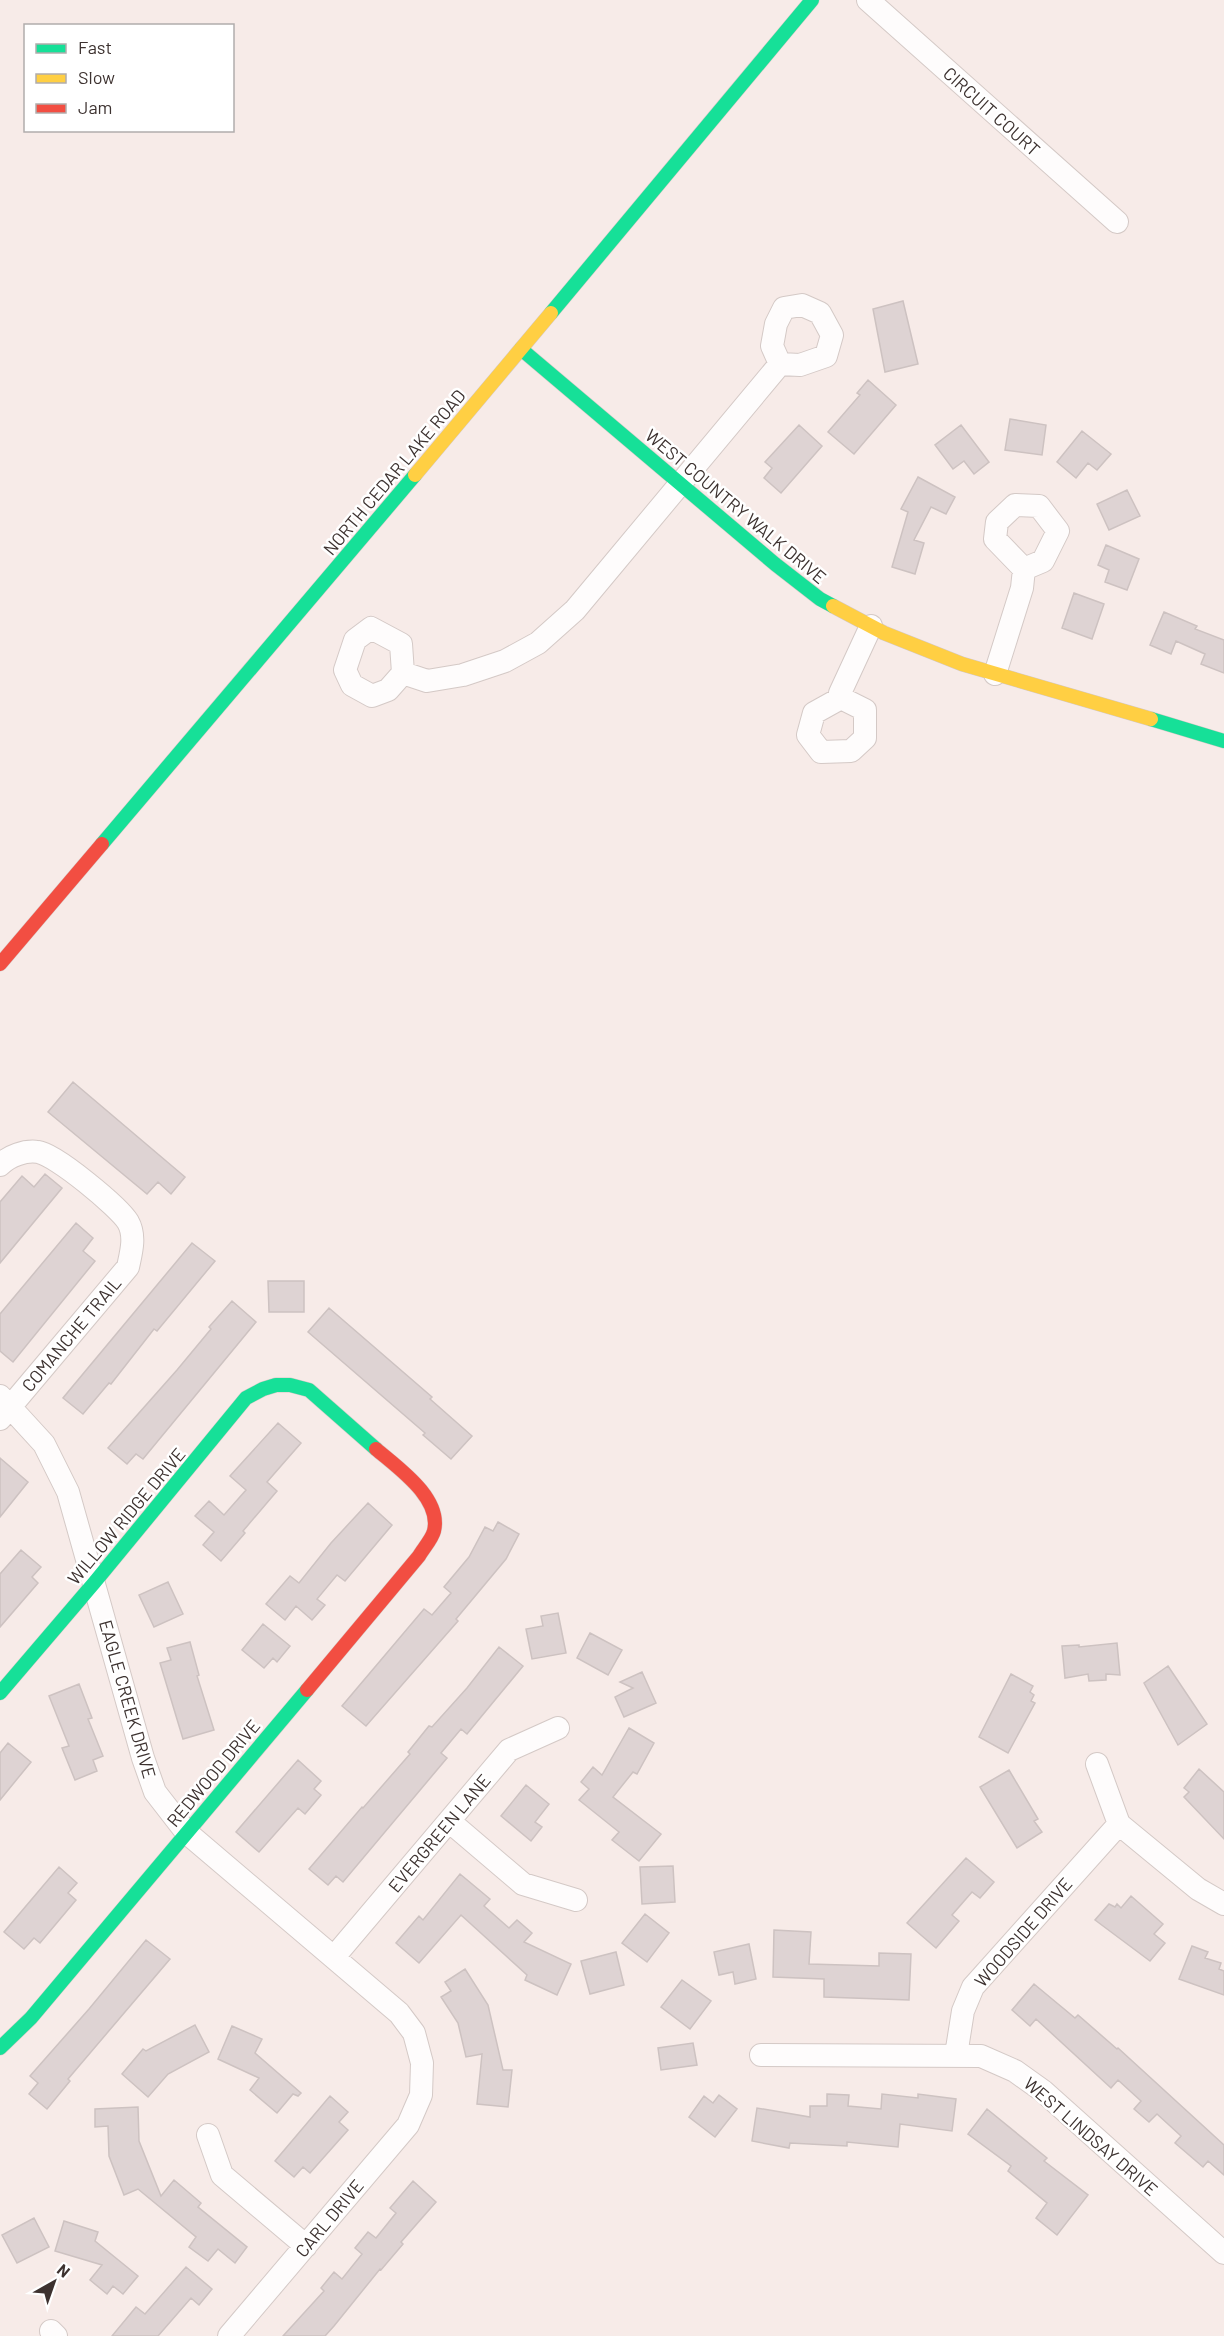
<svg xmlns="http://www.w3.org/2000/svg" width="1224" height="2336" font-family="Barlow,sans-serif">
<rect width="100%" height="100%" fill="#f7ebe8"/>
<!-- building -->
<path fill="#ded3d3" stroke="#cdc2c1" stroke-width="1.5" d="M903 301 918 364 885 372 873 309Z
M868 380 896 405 854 454 828 432 860 395 857 393Z
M1010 419 1046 425 1042 455 1005 450Z
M799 425 822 446 781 493 764 478 772 468 765 462Z
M961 425 989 462 974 474 964 461 953 469 935 445Z
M1082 431 1111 454 1097 470 1088 463 1076 478 1057 462Z
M918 477 955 497 946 514 931 507 914 540 924 543 915 574 892 567 908 512 901 509Z
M1127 490 1140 516 1109 530 1097 504Z
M1106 545 1139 559 1127 590 1105 582 1109 570 1098 565Z
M1074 593 1104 604 1092 639 1062 628Z
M1164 612 1197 626 1195 629 1224 640V673L1201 664 1205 654 1176 641 1171 654 1150 645Z
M73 1082 185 1177 171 1194 158 1182 147 1194 48 1112Z
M45 1174 62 1188 0 1263V1202L22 1176 34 1187Z
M76 1223 93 1238 83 1251 95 1261 13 1362 0 1351V1314Z
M192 1243 215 1261 157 1331 154 1329 111 1384 109 1383 83 1414 63 1398Z
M268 1281H304V1312H269Z
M232 1301 256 1322 143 1459 136 1454 127 1464 108 1448 177 1370 211 1329 209 1327Z
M329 1308 432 1397 430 1399 472 1436 451 1459 423 1435 425 1433 308 1332Z
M278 1423 301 1443 267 1482 277 1491 243 1531 245 1533 221 1561 203 1545 214 1532 195 1516 209 1501 224 1515 246 1490 230 1476Z
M0 1458 28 1482 0 1517Z
M368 1503 392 1525 345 1581 337 1575 317 1599 325 1605 312 1620 296 1606 285 1620 266 1604 290 1576 299 1583 331 1543Z
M498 1522 519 1534 506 1559 456 1619 458 1621 366 1726 342 1706 424 1609 432 1615 451 1593 444 1587 469 1557 485 1527 493 1531Z
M21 1550 41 1567 32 1577 38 1583 0 1627V1574Z
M168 1582 183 1614 154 1627 139 1595Z
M558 1613 566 1653 532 1659 526 1629 543 1626 541 1616Z
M263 1624 290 1646 277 1662 273 1658 264 1668 242 1650Z
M590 1633 622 1650 608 1675 577 1658Z
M190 1642 199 1675 197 1676 214 1730 183 1739 160 1663 171 1660 167 1648Z
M1117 1643 1120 1675 1106 1674V1680L1089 1681 1088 1674 1065 1678 1062 1646 1079 1645V1647Z
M499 1647 523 1666 467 1734 461 1729 441 1753 447 1758 343 1882 336 1876 328 1885 309 1869 362 1807 363 1808 410 1754 408 1752 429 1726 432 1727 467 1688Z
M1168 1666 1207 1724 1178 1745 1144 1683Z
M642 1672 656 1703 624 1717 615 1697 633 1688 620 1682Z
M1011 1674 1033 1686 1030 1692 1034 1695 1031 1701 1035 1703 1008 1753 979 1737Z
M79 1684 92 1718 88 1719 103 1756 93 1760 97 1771 75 1780 62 1748 69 1746 49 1696Z
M629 1728 654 1743 637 1774 633 1772 613 1797 661 1834 639 1861 612 1840 619 1832 579 1800 589 1789 581 1782 593 1767 602 1775Z
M8 1743 31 1762 0 1800V1753Z
M298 1760 321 1781 314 1789 321 1795 305 1814 298 1808 259 1852 236 1832Z
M1199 1769 1224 1792V1839L1184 1797 1189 1792 1184 1788Z
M1009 1770 1038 1819 1034 1821 1042 1832 1017 1848 980 1787Z
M526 1785 549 1804 535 1822 542 1827 531 1841 501 1816Z
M966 1858 994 1882 980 1898 972 1892 952 1915 959 1921 936 1948 907 1923Z
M673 1866 675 1902 642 1904 640 1867Z
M59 1867 77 1883 68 1893 76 1900 40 1943 34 1938 24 1949 4 1932Z
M460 1874 490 1899 484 1906 509 1928 517 1920 532 1933 524 1942 571 1964 557 1995 525 1980 527 1975 461 1915 419 1963 396 1943 419 1916 423 1920Z
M1131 1896 1163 1924 1154 1934 1165 1943 1150 1961 1095 1920 1109 1904 1115 1907 1117 1904 1121 1908Z
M645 1914 669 1933 647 1962 622 1943Z
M774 1930 811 1932 809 1964 879 1966V1953L911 1954 909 2000 824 1997V1979L773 1977Z
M146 1940 170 1959 68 2079 70 2081 47 2109 29 2094 38 2083 30 2076 89 2009Z
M749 1944 756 1979 735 1984 733 1972 719 1975 714 1952Z
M1192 1946 1208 1952 1205 1958 1221 1963 1219 1969 1224 1971V1995L1179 1979Z
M616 1952 624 1985 590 1994 581 1961Z
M465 1969 488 2005 503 2070H512L508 2107 477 2104 482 2054 466 2057 458 2023 441 1997 451 1991 445 1982Z
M682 1980 711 2001 690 2029 661 2007Z
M1034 1984 1075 2018 1078 2015 1117 2049 1118 2048 1224 2145V2175L1208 2161 1203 2167 1175 2143 1181 2136 1157 2114 1149 2122 1134 2109 1141 2101 1118 2080 1111 2088 1036 2019 1030 2026 1012 2010Z
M195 2025 209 2052 168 2074 148 2097 122 2074 143 2049 146 2051Z
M232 2026 262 2039 255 2053 301 2093 298 2096 293 2094 277 2113 250 2090 259 2078 218 2059Z
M693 2043 697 2065 661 2070 658 2048Z
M827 2094 849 2095 848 2106 881 2109 882 2094 918 2098V2094L956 2099 952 2131 900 2124 898 2147 847 2142V2146L790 2143 789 2148 752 2141 757 2108 810 2117V2106H827Z
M719 2095 737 2109 715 2137 689 2117 704 2096 713 2103Z
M330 2096 348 2112 339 2122 348 2130 310 2173 303 2167 294 2177 275 2161Z
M138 2107 139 2141 161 2196 174 2180 201 2203 198 2207 247 2247 235 2263 218 2249 208 2261 189 2247 196 2237 138 2189 124 2195 109 2156 108 2126 95 2127V2109Z
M987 2109 1047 2158 1044 2161 1088 2195 1057 2235 1036 2218 1047 2203 1008 2171 1011 2166 968 2134Z
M413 2181 436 2202 401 2242 403 2244 381 2270 380 2269 334 2326 325 2336H283L324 2291 321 2288 334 2272 342 2279 362 2254 355 2248 368 2232 376 2238 396 2213 390 2208Z
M34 2218 49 2247 17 2263 2 2235Z
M64 2221 98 2232 95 2241 138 2276 123 2294 113 2286 107 2294 90 2280 102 2265 55 2251Z
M186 2267 212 2289 199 2305 191 2298 158 2336H112L136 2307 145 2314Z"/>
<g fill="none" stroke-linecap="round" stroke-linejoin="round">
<defs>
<path id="street" d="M868 0 1117 222
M802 305 820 313 832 335 826 356 800 365 780 364 772 346 776 324 784 308Z
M1015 505 1039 506 1058 531 1043 561 1024 569 995 539 997 522Z
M371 628 401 644 403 673 388 690 372 696 352 685 345 670 355 640Z
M403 673 427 681 463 675 505 661 538 643 575 610 780 364
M995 674 1022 588 1024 569
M841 698 865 710V738L851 751 821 752 808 735 814 713Z
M841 698 840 693 871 626
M0 1165C9 1156 25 1150 38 1152 55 1154 119 1207 128 1222 136 1236 131 1253 128 1267L0 1419
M0 1396 44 1444 68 1492 143 1758 155 1792 186 1832 399 2013 414 2033 422 2063 421 2095 408 2125 229 2336
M1097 1764 1119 1824
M449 1821 523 1884 576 1900
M1119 1824 1198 1889 1224 1904
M334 1957 509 1750 558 1728
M761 2055 981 2056 1015 2071 1043 2091 1224 2253
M956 2055 963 2011 973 1987 1119 1824
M208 2135 222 2175 306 2246
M51 2331 56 2336"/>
<path id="fast" d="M551 313 812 0
M521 349 775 564 820 599 833 606
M1151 719 1224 741
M102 844 415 475
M0 1693 94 1583 246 1398 263 1389 276 1385H290L309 1390 376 1449
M0 2048 31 2018 307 1690"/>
<path id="slow" d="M415 475 551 313
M833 606 884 633 962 664 1151 719"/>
<path id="jam" d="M0 964 102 844
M307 1690 419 1556C423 1549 432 1539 434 1531 442 1498 398 1468 376 1449"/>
</defs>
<!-- street casing -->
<use href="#street" stroke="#d4c9c6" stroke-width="24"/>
<!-- fast casing -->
<use href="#fast" stroke="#d4c9c6" stroke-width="15"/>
<!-- slow casing -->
<use href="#slow" stroke="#d4c9c6" stroke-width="15"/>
<!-- jam casing -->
<use href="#jam" stroke="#d4c9c6" stroke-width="15"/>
<!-- street -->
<use href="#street" stroke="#fefcfc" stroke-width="22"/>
<!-- fast -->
<use href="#fast" stroke="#16e098" stroke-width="14"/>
<!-- slow -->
<use href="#slow" stroke="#ffcf43" stroke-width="14"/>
<!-- jam -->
<use href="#jam" stroke="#f24e42" stroke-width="14"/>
</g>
<g text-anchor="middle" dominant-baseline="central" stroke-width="5" stroke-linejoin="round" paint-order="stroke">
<!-- street labels -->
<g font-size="18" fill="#3d3230" stroke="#fff">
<text transform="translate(992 111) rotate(42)">CIRCUIT COURT</text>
<text transform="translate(394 472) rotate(-50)">NORTH CEDAR LAKE ROAD</text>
<text transform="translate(736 506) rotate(40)">WEST COUNTRY WALK DRIVE</text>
<text transform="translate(71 1334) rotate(-50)">COMANCHE TRAIL</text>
<text transform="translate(126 1516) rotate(-50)">WILLOW RIDGE DRIVE</text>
<text transform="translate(128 1699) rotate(74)">EAGLE CREEK DRIVE</text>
<text transform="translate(213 1773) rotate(-50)">REDWOOD DRIVE</text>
<text transform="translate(439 1833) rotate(-50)">EVERGREEN LANE</text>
<text transform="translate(1023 1932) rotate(-49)">WOODSIDE DRIVE</text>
<text transform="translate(1091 2136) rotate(41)">WEST LINDSAY DRIVE</text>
<text transform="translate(329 2218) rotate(-50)">CARL DRIVE</text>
</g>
</g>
<!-- legend -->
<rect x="24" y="24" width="210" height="108" fill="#ffffff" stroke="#b1adac" stroke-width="1.5"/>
<rect x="36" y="44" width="30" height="9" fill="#16e098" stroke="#b1adac" stroke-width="1.5"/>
<text x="78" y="54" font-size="18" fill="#3d3230">Fast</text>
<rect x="36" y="74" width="30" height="9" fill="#ffcf43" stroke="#b1adac" stroke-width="1.5"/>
<text x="78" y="84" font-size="18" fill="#3d3230">Slow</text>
<rect x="36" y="104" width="30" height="9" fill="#f24e42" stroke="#b1adac" stroke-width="1.5"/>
<text x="78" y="114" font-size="18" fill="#3d3230">Jam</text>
<!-- north arrow -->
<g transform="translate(54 2282) rotate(40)" stroke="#ffffff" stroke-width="4.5" paint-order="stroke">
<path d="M0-4.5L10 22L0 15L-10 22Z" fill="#3d3230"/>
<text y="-9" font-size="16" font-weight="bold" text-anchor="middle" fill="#3d3230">N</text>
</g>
</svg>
